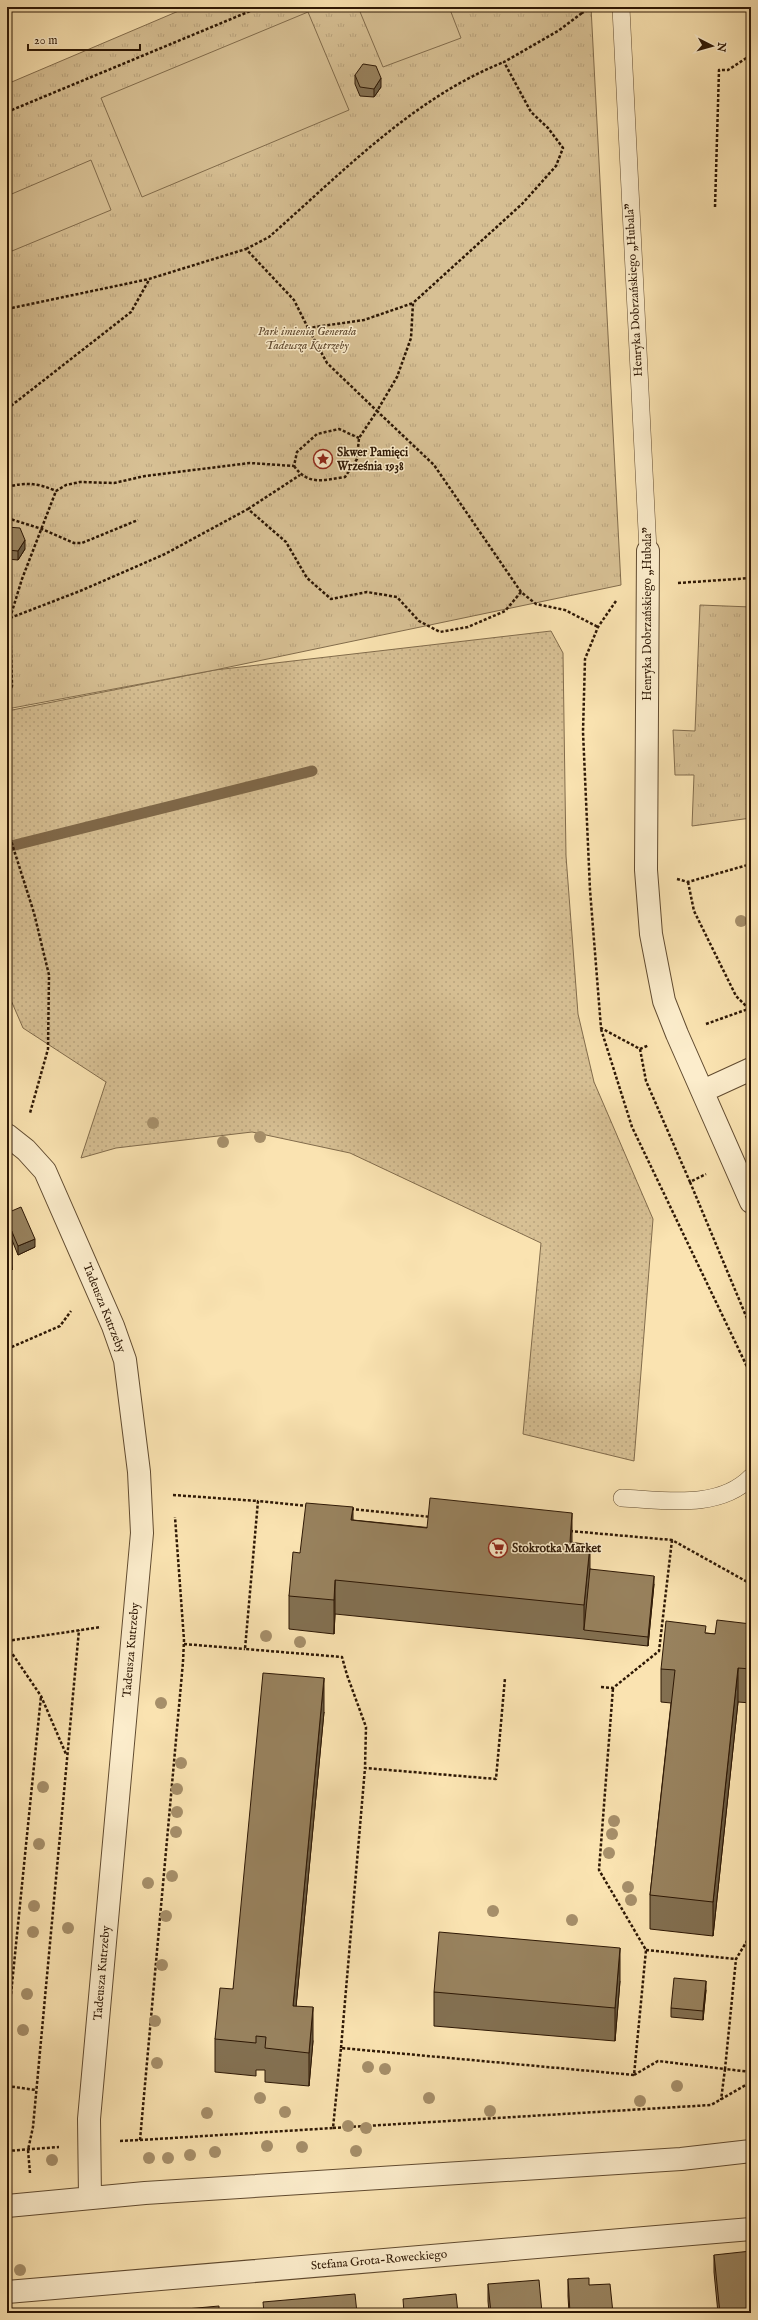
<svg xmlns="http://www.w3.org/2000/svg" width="758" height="2320" font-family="'IM FELL English',serif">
<defs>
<pattern id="grass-dots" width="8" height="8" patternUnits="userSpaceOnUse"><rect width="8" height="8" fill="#d7c094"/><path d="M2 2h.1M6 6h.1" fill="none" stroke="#b9a47e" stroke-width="1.8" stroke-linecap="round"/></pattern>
<pattern id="park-tufts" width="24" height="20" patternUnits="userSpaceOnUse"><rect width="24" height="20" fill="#d7c094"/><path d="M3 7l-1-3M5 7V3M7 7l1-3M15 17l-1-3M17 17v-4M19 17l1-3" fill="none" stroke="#b9a47e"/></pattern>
</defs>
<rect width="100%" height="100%" fill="#fae3b1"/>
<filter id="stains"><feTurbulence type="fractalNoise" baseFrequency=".005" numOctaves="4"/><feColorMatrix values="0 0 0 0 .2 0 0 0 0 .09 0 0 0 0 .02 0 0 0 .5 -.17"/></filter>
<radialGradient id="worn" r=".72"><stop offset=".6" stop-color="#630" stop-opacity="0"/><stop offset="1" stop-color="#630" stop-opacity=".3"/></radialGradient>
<!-- grass -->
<path fill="url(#grass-dots)" stroke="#826c4c" d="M551 631 563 653 566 856 578 1014 594 1082 653 1219 634 1461 523 1434 541 1243 350 1153 252 1132 116 1148 81 1158 106 1082 23 1028 7 991V711L215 670Z"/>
<!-- park -->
<path fill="url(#park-tufts)" stroke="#826c4c" d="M188 7H591L621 585 215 670 7 709V84Z
M700 605 751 607V818L692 826 694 775H675L673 730 695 731Z"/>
<!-- pitch -->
<path fill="#d7c094" stroke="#826c4c" d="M358 7H449L461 38 383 67Z
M308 12 349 110 142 197 101 98Z
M91 160 111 210 12 251 7 239V196Z"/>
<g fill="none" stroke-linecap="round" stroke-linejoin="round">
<!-- stream -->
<path stroke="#7f6849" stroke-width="11" d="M7 847 312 771"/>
<defs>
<path id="service" d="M621 8 648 551
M622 1498C664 1500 719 1510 751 1477"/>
<path id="minor" d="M648 551 646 870 651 934 664 1001 677 1034 751 1202
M703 1091 751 1069
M7 1135 26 1150 45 1171 113 1326 125 1360 139 1472 142 1533 89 2119 90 2198
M7 2206 145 2193 681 2159 751 2151
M7 2292 751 2229"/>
</defs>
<!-- service casing -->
<use href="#service" stroke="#614b30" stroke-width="18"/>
<!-- minor casing -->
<use href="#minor" stroke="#614b30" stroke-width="24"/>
<!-- path -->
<path stroke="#2e1805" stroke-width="2.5" stroke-dasharray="3 2" stroke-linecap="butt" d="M581 7 582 13 592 8
M7 8 9 7
M7 112 260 7
M715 207 719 70H728L751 55
M246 249 269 237C342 173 413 98 504 62
M7 309 149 279 246 249 294 300 308 328
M7 409 131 312 149 280
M294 466C308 486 324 480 345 477L357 459 359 438 377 411 327 363 308 328 364 320 413 303
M7 487C26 482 38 483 56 491L66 485 80 482 114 483 145 476 250 463 294 466 297 452 317 434 339 429 359 438
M248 509 300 475
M7 518 42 529 74 543H82L138 520
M678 583 751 578
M521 592 434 465 377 411 397 377 411 338 413 303 522 204 556 166 563 148 548 128 531 112 504 62 558 31 582 13
M616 601 598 627 585 659 583 732 590 890 601 1028 640 1049 649 1045
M7 615 10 618
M10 618 80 591 165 554 248 509 286 542 307 578 331 599 367 592 397 597 419 621 440 632 468 627 505 611 521 592 536 604 565 610 598 627
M10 618 22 579 56 491
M7 619 10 618 12 686 7 696
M7 828 34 913 49 975 48 1049 30 1113
M677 879 688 882 751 864
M688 882 694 911 736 996 749 1009 751 1014
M706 1024 751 1008
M601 1029 632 1127 751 1375
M640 1049 646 1081 690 1182 706 1174
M690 1182 751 1328
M7 1349 60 1326 71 1311
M173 1495 258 1501
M308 1506 258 1501 245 1649 342 1657 347 1675 366 1727 365 1768 496 1779 505 1678
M351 1509 432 1517
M570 1531 672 1540 751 1584
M7 1641 101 1627
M184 1644 245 1649
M7 1646 41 1696 66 1754
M601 1687 613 1688 659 1651 672 1540
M751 1926 750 1936 736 1959 725 2069 751 2072
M646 1950 736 1959
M7 2034 41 1696
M341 2048 365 1768
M634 2075 658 2061 725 2069 721 2100
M7 2086 36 2090
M333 2128 711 2105 751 2082
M140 2140 333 2128 341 2048 634 2075 646 1950 599 1870 613 1688
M120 2141 140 2140 183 1662 184 1640 175 1517
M7 2151 59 2147
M30 2173 28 2150 33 2127 79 1630"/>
<!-- service -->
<use href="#service" stroke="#fcedcc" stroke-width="17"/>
<!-- minor -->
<use href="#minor" stroke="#fcedcc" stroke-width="22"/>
</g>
<!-- trees -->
<g fill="#a68f6a">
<circle cx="741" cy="921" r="6"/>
<circle cx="153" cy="1123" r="6"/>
<circle cx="260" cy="1137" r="6"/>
<circle cx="223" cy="1142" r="6"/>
<circle cx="266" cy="1636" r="6"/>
<circle cx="300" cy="1642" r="6"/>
<circle cx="161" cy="1703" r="6"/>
<circle cx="181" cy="1763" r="6"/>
<circle cx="43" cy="1787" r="6"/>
<circle cx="177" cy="1789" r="6"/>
<circle cx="177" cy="1812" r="6"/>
<circle cx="614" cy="1821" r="6"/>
<circle cx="176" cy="1832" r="6"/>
<circle cx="612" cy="1834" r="6"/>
<circle cx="39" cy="1844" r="6"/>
<circle cx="609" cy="1853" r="6"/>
<circle cx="172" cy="1876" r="6"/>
<circle cx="148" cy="1883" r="6"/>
<circle cx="628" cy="1887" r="6"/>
<circle cx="631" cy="1900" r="6"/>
<circle cx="34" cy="1906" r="6"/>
<circle cx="493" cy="1911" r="6"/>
<circle cx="166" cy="1916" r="6"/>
<circle cx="572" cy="1920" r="6"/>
<circle cx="68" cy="1928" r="6"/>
<circle cx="33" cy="1932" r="6"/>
<circle cx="162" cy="1965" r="6"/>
<circle cx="27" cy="1994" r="6"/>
<circle cx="155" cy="2021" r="6"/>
<circle cx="23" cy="2030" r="6"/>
<circle cx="157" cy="2063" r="6"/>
<circle cx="368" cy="2067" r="6"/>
<circle cx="385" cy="2069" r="6"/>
<circle cx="677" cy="2086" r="6"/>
<circle cx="260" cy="2098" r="6"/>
<circle cx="429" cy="2098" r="6"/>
<circle cx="640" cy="2101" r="6"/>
<circle cx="490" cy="2111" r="6"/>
<circle cx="285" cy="2112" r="6"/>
<circle cx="207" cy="2113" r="6"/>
<circle cx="348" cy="2126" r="6"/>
<circle cx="366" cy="2128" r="6"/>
<circle cx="267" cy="2146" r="6"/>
<circle cx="302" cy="2147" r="6"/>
<circle cx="356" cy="2151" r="6"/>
<circle cx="215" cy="2152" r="6"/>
<circle cx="190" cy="2155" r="6"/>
<circle cx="149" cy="2158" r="6"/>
<circle cx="168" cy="2158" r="6"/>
<circle cx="52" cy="2160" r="6"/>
<circle cx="20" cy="2270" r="6"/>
</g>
<!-- wall -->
<path fill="#837051" stroke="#2e1805" d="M355 75 381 87 374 97 360 96 355 84Z
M7 527 25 549 18 560 7 559Z
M7 1213 35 1247 18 1255 12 1240V1270Z
M353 1520 572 1542 590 1569 654 1584 648 1646 584 1639 335 1614 334 1634 289 1629V1596L300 1553Z
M751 1624V1703L738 1702 713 1936 650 1929V1895L671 1703 661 1702V1669L706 1633 715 1634Z
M324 1712 296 2006 313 2041 309 2086 265 2082V2070H256V2076L215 2072V2039L233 1989Z
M620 1981 615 2041 434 2026V1992Z
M706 1990 703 2020 671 2017V2008Z
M714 2255 751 2313H718L714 2272Z
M568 2279 589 2285 613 2313H569L568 2296Z
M488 2284 542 2313H489L488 2301Z"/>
<!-- shaded-wall -->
<path fill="#6a5b42" stroke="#2e1805" d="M381 78V87L374 97V89Z
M25 540V549L18 560V551Z
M12 1232V1270L7 1272V1234Z
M35 1239V1247L18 1255V1246Z
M353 1507V1541L351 1520Z
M572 1513V1546L570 1542Z
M590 1545V1578L584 1630V1605Z
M654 1576V1584L648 1646V1637Z
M335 1580V1614L334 1634V1600Z
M9 1662V1695L7 1715V1681Z
M738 1668V1702L713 1936V1902Z
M324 1678V1712L293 2039V2006Z
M620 1948V1981L615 2041V2008Z
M706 1981V1990L703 2020V2011Z
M313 2007V2041L309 2086V2053Z"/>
<!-- building -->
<path fill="#98825e" stroke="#2e1805" d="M363 64 376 66 381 78 374 89 360 87 355 75Z
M7 527 20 528 25 540 18 551 7 550Z
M21 1207 35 1239 18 1246 7 1220V1213Z
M7 1221 12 1232 7 1234Z
M430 1498 572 1513 570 1542 590 1545 584 1605 335 1580 334 1600 289 1596 293 1552 300 1553 306 1503 353 1507 351 1520 427 1528Z
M590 1569 654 1576 648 1637 584 1630Z
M717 1620 751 1624V1669L738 1668 713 1902 650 1895 675 1670 661 1669 666 1621 706 1626 705 1633 715 1634Z
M7 1662H9L7 1681Z
M263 1673 324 1678 293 2006 313 2007 309 2053 265 2048 266 2037 256 2036V2043L215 2039 220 1988 233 1989Z
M439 1932 620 1948 615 2008 434 1992Z
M674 1978 706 1981 703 2011 671 2008Z
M751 2251V2313H720L714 2255Z
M589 2278V2285L610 2284 613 2313H570L568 2279Z
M539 2280 542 2313H491L488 2284Z
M355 2294 357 2313H264L263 2302Z
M456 2294 458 2313H404L403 2299Z
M219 2306V2313H175V2310Z"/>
<!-- icons -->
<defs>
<symbol id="sight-ring" viewBox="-11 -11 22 22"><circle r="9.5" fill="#fcedcc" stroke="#8f2418" stroke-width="1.5"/><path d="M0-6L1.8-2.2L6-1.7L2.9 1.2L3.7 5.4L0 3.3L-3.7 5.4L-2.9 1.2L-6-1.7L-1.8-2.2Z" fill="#8f2418"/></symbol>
<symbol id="supermarket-ring" viewBox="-11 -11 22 22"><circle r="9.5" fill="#fcedcc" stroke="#8f2418" stroke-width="1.5"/><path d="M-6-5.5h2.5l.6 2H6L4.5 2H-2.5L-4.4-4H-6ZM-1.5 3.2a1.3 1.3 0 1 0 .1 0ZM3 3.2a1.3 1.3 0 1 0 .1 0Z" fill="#8f2418"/></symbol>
</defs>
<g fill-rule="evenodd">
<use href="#sight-ring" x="312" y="448" width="22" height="22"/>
<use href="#supermarket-ring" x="487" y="1537" width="22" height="22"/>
</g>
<g text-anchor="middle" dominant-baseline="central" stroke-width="3" stroke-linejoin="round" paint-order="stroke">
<!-- street labels -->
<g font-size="12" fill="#2e1805" stroke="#fcedcc">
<text transform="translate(634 290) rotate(-93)">Henryka Dobrzańskiego „Hubala”</text>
<text transform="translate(647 614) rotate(-90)">Henryka Dobrzańskiego „Hubala”</text>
<text transform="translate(104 1308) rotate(68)">Tadeusza Kutrzeby</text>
<text transform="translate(131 1650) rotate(-85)">Tadeusza Kutrzeby</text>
<text transform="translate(102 1973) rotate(-85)">Tadeusza Kutrzeby</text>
<text transform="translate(379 2260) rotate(-5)">Stefana Grota-Roweckiego</text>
</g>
<!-- park labels -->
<g font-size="12" font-style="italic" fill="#614a30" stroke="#fcedcc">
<text x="307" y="331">Park imienia Generała<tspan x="307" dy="14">Tadeusza Kutrzeby</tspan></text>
</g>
<!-- poi labels -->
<g font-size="12" font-weight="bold" fill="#2e1805" stroke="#fcedcc" text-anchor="start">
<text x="337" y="452">Skwer Pamięci<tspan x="337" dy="14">Września 1938</tspan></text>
<text x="512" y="1548">Stokrotka Market</text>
</g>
</g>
<!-- margin -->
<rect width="758" height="2320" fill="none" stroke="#fae3b1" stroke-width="24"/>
<rect x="8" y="8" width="742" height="2304" fill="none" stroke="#2e1805" stroke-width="2"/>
<rect x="12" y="12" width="734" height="2296" fill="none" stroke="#2e1805"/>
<!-- north arrow -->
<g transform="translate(712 46) rotate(96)" stroke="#fcedcc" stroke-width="3" paint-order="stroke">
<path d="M0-3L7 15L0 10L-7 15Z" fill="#2e1805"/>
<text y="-6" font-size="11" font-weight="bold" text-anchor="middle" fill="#2e1805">N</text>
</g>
<!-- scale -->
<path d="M28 44v6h112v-6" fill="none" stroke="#2e1805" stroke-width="2"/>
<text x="34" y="44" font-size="12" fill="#2e1805" stroke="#fcedcc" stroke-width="3" paint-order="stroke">20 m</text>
<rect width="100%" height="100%" filter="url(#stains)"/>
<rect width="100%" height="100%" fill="url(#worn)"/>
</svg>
